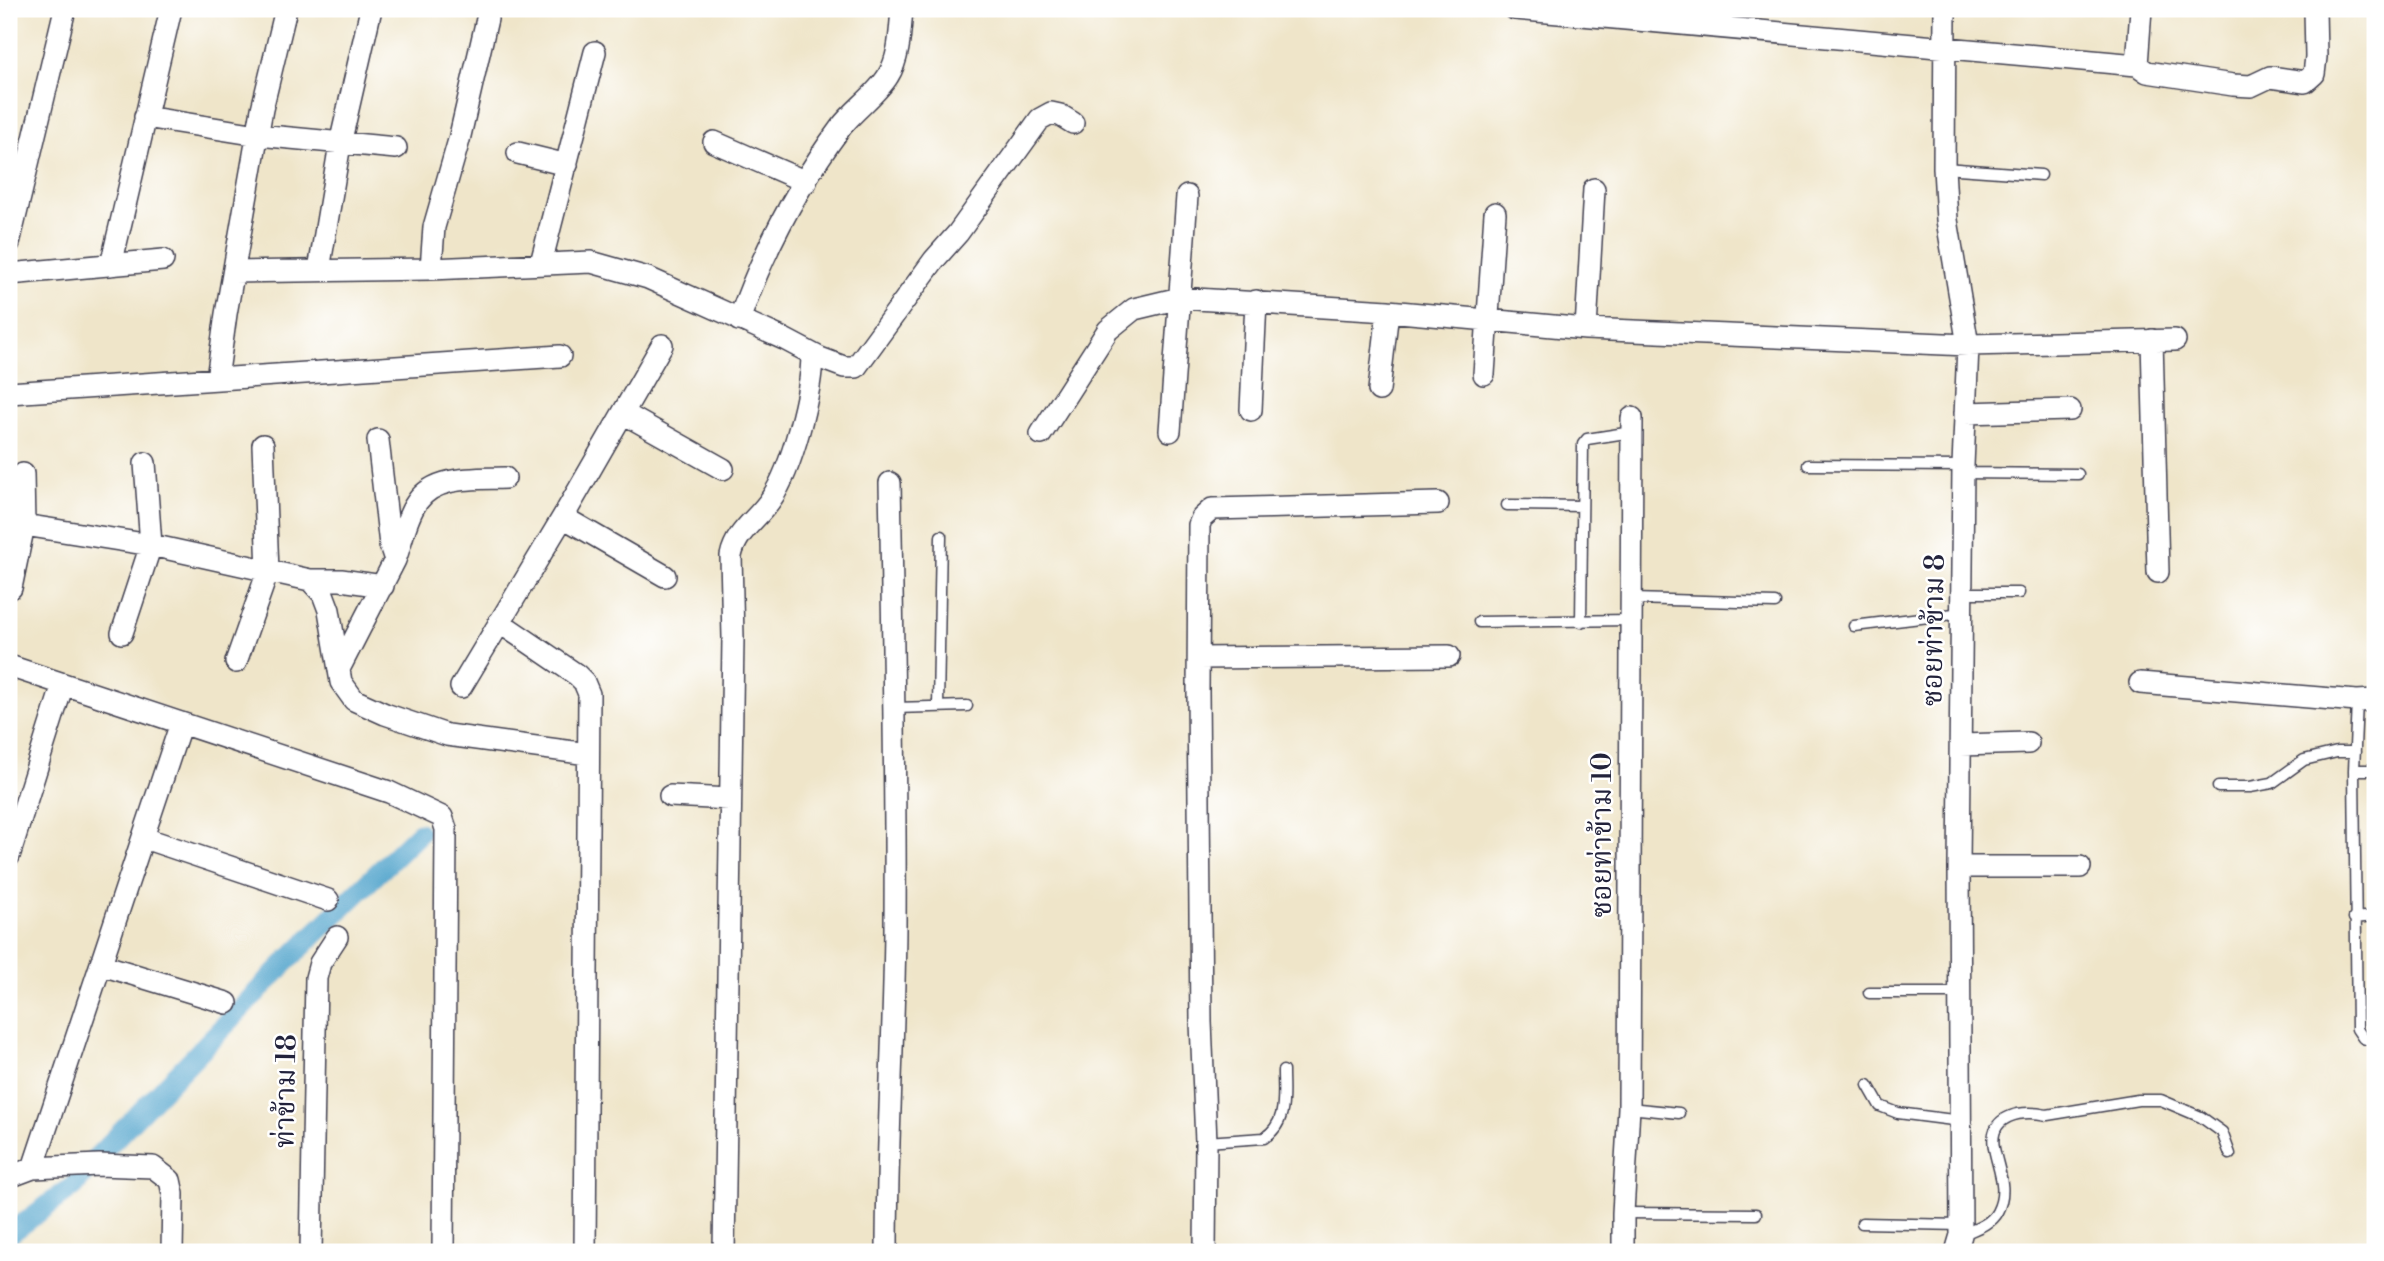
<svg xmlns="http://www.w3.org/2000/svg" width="2384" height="1261" font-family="'Libre Bodoni','Noto Serif Thai',serif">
<rect width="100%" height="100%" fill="#fff"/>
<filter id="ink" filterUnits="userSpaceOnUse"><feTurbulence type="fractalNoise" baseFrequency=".0143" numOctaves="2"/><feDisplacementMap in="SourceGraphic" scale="14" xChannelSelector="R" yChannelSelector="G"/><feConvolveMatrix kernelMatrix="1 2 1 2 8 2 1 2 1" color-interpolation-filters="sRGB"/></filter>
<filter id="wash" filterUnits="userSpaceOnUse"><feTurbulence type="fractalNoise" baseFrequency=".00686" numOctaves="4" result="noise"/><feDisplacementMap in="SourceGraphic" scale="28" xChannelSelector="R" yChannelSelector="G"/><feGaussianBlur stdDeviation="1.57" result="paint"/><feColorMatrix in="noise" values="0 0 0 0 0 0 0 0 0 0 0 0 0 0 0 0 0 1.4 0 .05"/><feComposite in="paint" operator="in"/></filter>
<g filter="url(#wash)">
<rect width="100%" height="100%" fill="#efe5c9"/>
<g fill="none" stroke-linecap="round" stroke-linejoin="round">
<!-- canal -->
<path stroke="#50a3cb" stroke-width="21" d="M9 1234 74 1186 97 1157 290 958 419 833"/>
</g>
</g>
<g filter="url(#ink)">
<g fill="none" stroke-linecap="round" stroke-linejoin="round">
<defs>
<path id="lane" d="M1944 168 2041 175
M1808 465 1963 466
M1963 473 2078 474
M1507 505 1582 506
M1962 593H2019
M1633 599 1775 603
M1479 622 1631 620
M1581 622 1583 444 1587 439 1632 432
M1854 626 1962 613
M2357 701 2354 770 2357 1029 2363 1038 2375 1042
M938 707 941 536
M894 708 967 706
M2354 770H2375
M2218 787H2250L2272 783 2304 760 2337 752H2355
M2354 918 2375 916
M1869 993H1960
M1868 1085 1880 1106 1898 1113 1961 1121
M1629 1108 1679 1113
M1206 1142 1264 1138C1288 1123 1283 1096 1283 1071
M1623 1213 1756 1214
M1862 1223 1961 1225
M1961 1235C1974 1229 1990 1225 1997 1212 2009 1189 1998 1170 1994 1148 1988 1114 2022 1110 2047 1115L2138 1100H2161L2201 1117 2222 1132 2230 1154"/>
<path id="street" d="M1515 9 2137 65 2147 72 2233 85 2251 86 2270 77 2305 82 2314 74 2316 57 2315 9
M1945 9 1944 168 1947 220 1968 345 1963 466 1959 867 1961 1235 1956 1252
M2137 65 2141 9
M145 117 258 135 396 148
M714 142 806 182
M518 153 567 165
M9 243 65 9
M541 263 595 52
M111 265 171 9
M431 269 434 227 459 140 487 19
M319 270 340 144 371 9
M234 272 431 269 591 262 648 278 784 339 820 358 844 367H856L934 260 958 233 1040 119 1051 113 1060 115 1073 123
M9 274 163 260
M739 320C763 252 798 185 841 127 854 110 878 93 888 76 900 57 900 30 902 9
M1586 329 1594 189
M2152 340 2158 572
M1484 374 1495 213
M217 379 226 314 262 109 286 9
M1379 390 1388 311
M9 393 560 356
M1251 410 1256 301
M623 413 723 469
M1965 413 2070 410
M1170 431 1187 196
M1041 434 1108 330 1134 309 1180 298 1388 311 1586 329 1968 345 2175 340
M563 517 665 576
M24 525 151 545 310 580H341L383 586
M395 560C402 542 405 519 417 502 435 475 476 479 505 478
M310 580 323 594 329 610 341 682 354 700 385 714 447 735 588 754
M11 588 24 525 23 474
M499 622 577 675 584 682 589 694 585 1252
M122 633 151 545 145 463
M1199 658 1449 656
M236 662 268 571 263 445
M9 666 389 792 442 817 446 829 443 1252
M339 669 395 560 390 545 378 440
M2140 683 2357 701 2375 700
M461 687 563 517 662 345
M1961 745 2028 743
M670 796 730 799
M144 838 328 900
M9 856 63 684
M1959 867H2080
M102 965 227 1003
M33 1168 181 723
M9 1177 33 1168 99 1165 153 1167 170 1180 173 1194 172 1252
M311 1252 316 978 320 963 337 937
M724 1252 733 638 731 556C736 531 758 519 771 499 792 469 812 391 812 354
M887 1252C887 1144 894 1036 895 929 896 780 893 631 890 483
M1205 1252 1206 1142 1201 1022 1198 691 1199 525 1202 518 1212 509 1438 503
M1623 1252V1213L1629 1108 1632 418"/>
</defs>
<!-- lane casing -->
<use href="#lane" stroke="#413f50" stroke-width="13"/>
<!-- street casing -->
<use href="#street" stroke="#413f50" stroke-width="24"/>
<!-- lane -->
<use href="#lane" stroke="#fff" stroke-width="10"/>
<!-- street -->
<use href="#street" stroke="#fff" stroke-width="21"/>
</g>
</g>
<g text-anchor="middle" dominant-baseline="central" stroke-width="5" stroke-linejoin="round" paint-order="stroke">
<!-- street labels -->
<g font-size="28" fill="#22223b" stroke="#fff">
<text transform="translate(1934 630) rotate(-89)">ซอยท่าข้าม 8</text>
<text transform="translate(1602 835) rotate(-90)">ซอยท่าข้าม 10</text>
<text transform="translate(286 1091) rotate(-89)">ท่าข้าม 18</text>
</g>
</g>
<!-- margin -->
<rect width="2384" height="1261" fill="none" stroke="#fff" stroke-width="35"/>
</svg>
